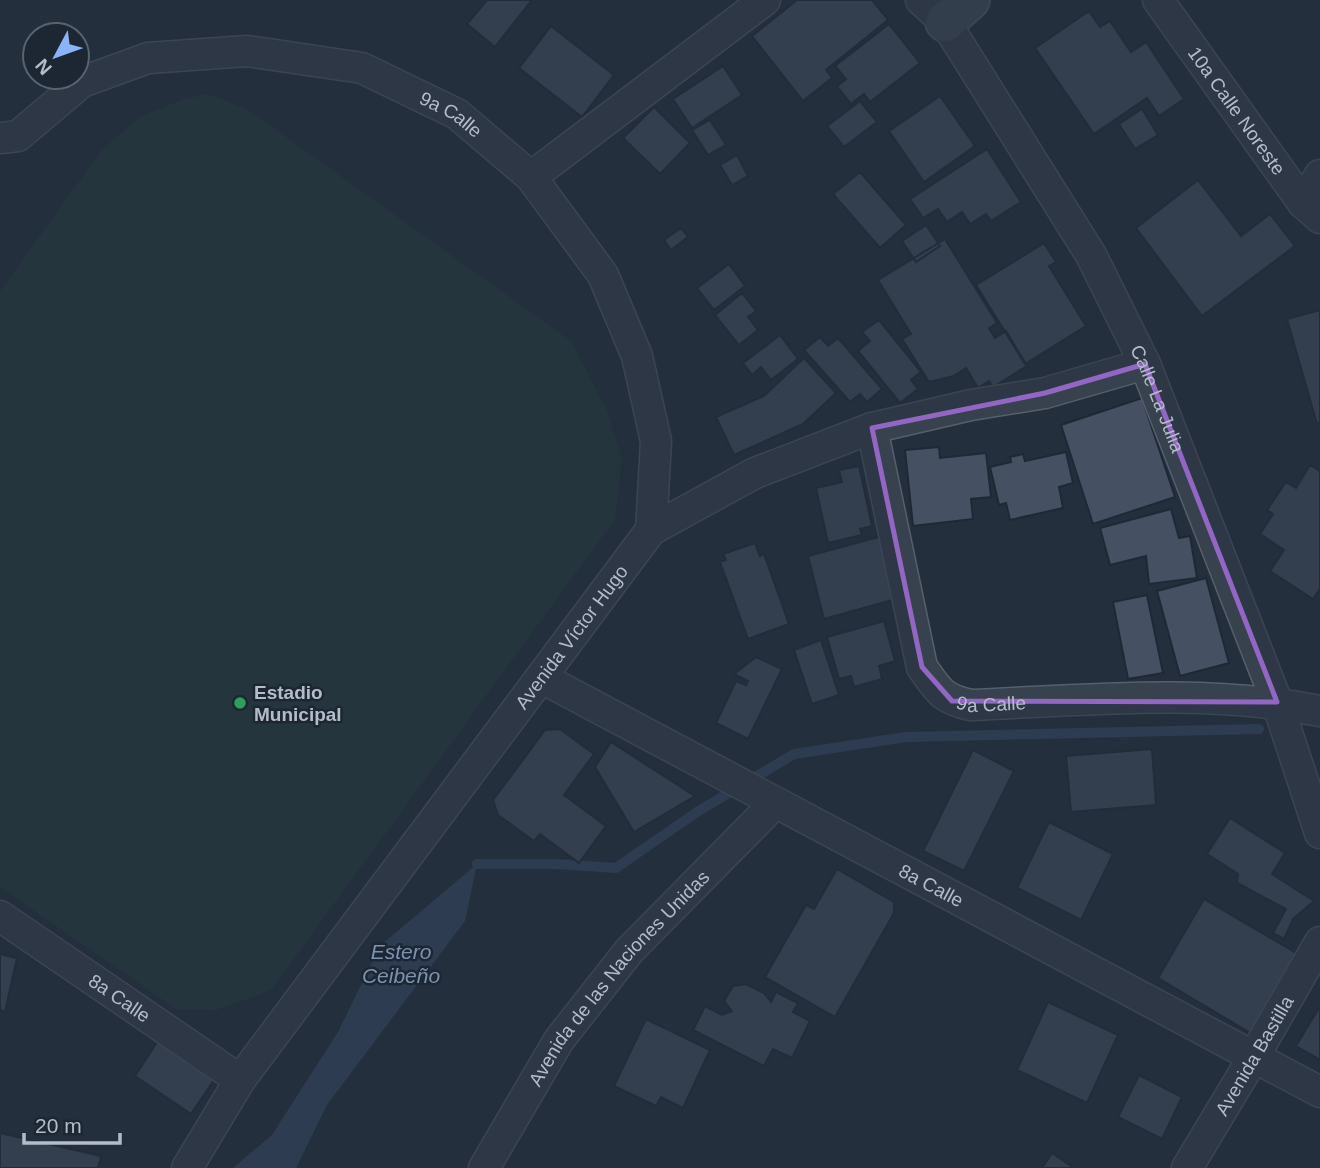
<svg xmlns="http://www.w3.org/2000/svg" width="1320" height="1168" font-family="Helvetica,sans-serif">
<rect width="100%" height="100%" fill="#242f3e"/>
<!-- green -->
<path fill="#263c3f" d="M207 94 247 109 572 342 607 411 622 459 615 519 271 990 216 1010 176 1009 0 887V291L102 150 140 117 182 100Z"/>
<!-- water -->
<path fill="#394c67" d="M477 864 465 921 327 1105 296 1168H233L272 1135 338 1032 380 946Z"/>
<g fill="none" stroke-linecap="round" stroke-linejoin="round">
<!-- stream -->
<path stroke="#394c67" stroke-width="10" d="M477 864H556L616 868 697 812 794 754 906 737 1259 729"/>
</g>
<!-- building -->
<path fill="#455162" stroke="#1f2835" stroke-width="2" d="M487 0H532L495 47 467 24Z
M797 0H872L888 20 826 70 832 78 803 101 752 36Z
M1089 11 1100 27 1110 21 1131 52 1146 42 1184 99 1159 116 1147 98 1094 134 1035 48Z
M889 24 920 63 870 102 864 94 851 104 837 86 846 79 835 66Z
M551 26 614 75 582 117 519 68Z
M723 66 742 95 692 128 673 99Z
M940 96 975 146 924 182 889 131Z
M860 101 877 122 844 147 827 126Z
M654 107 690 143 660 174 623 138Z
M1142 109 1158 135 1135 149 1119 124Z
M710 120 726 145 708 155 692 130Z
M987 149 1021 202 991 221 986 214 970 224 962 212 947 222 938 209 923 218 910 199Z
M737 155 748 176 732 185 720 165Z
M860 172 906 225 880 248 833 194Z
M1198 180 1241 236 1270 214 1295 246 1202 316 1136 228Z
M926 225 940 246 916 262 902 241Z
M681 228 688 237 671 250 664 240Z
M945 239 997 323 989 328 995 338 1006 331 1027 366 993 387 989 381 978 388 966 368 954 376 929 382 902 339 911 334 878 280Z
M1044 243 1056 262 1049 266 1086 326 1025 364 976 285Z
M729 264 745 286 714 310 697 288Z
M742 293 756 311 748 317 758 330 739 345 715 315Z
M1320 310V423L1317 424 1287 319Z
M879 320 921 372 911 380 918 389 900 403 858 351 870 341 862 332Z
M780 335 798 359 771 380 761 367 752 375 743 363Z
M820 337 828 346 838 338 882 389 867 402 860 394 850 402 804 350Z
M804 358 836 393 803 424 734 455 716 417 764 396Z
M1142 398 1175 497 1093 524 1061 425Z
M939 447 940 458 986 453 991 497 971 499 973 519 913 526 905 450Z
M1066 452 1073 483 1059 487 1063 508 1010 520 1006 503 999 505 990 467 1011 462 1010 457 1023 454 1025 461Z
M1310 465 1320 471V589L1313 599 1270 571 1284 550 1260 534 1273 514 1267 510 1286 482 1296 488Z
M859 466 872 526 860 529 862 535 828 543 816 488 842 482 839 470Z
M1171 509 1179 538 1190 536 1197 578 1149 584 1146 556 1110 565 1100 528Z
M879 537 896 599 824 619 808 556Z
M755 543 760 556 764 554 789 624 748 639 720 562 726 560 723 554Z
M1206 578 1229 663 1180 676 1157 591Z
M1147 595 1163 673 1128 679 1113 602Z
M884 621 895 661 879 666 882 679 854 687 851 676 839 679 827 637Z
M821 640 839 695 812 704 794 650Z
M756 657 782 669 748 739 716 723 736 681 746 685 748 681 734 674Z
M560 729 594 754 564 795 606 826 579 863 540 834 534 841 498 815 493 800 545 730Z
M611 742 695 796 634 832 595 767Z
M1152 749 1156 805 1071 812 1066 756Z
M973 750 1014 771 964 871 923 851Z
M1230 818 1285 853 1272 874 1314 901 1293 919 1284 939 1273 933 1286 909 1237 883 1238 874 1207 854Z
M1049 822 1113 854 1081 920 1017 888Z
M837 869 894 902V913L835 1017 765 977 806 905 814 909Z
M1204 899 1298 954 1252 1034 1158 978Z
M0 954 17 958 5 1012 0 1010Z
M746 984 764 993 771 1002 776 992 798 1003 793 1012 810 1021 792 1058 773 1049 764 1066 693 1030 705 1006 722 1015 732 1011 724 1001 733 986Z
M1048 1002 1118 1035 1087 1103 1017 1070Z
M1320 1006V1060L1296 1046Z
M646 1019 710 1050 683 1108 661 1097 656 1106 614 1086Z
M159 1039 216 1077 191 1114 135 1076Z
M1139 1075 1182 1097 1162 1139 1118 1117Z
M0 1133 101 1156 98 1168H0Z
M1052 1153 1074 1168H1042Z"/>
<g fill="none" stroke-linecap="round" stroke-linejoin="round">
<defs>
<g id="street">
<path id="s1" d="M921 0 945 22 1091 255 1145 364 1277 702 1320 833"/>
<path id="s2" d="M1158 0 1303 203 1320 218"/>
<path id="s3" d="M0 138 18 136 82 82 148 58 247 51 362 68 457 114 531 177 603 275 637 356 656 441 651 530"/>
<path d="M531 177 765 0"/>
<path d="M1303 203 1320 175"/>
<path id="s4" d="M872 428 922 667C938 690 942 699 971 705 1085 700 1208 688 1320 711"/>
<path id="s5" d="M542 678 1320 1092"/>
<path id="s6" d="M0 916 240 1080"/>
<path id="s7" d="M187 1168 240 1080 651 530 755 473 872 428 971 405 1045 393 1145 364"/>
<path id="s8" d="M484 1168 559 1040 629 951 775 803"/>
<path id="s9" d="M1187 1168 1253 1058 1320 942"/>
</g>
<path id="secondary" d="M945 22 970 0"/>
</defs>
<!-- street casing -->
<use href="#street" stroke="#565f6c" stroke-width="33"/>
<!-- secondary casing -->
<use href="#secondary" stroke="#565f6c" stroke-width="42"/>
<!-- street -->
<use href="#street" stroke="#38414e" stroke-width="30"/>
<!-- secondary -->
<use href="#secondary" stroke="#465061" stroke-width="38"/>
</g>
<!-- marked area -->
<path d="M0 0H1320V1168H0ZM1145 364 1277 702 952 701 922 667 872 428 1045 393Z" fill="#242f3e" fill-opacity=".55" fill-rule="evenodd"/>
<path fill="none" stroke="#9266c3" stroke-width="5" stroke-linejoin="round" d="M1145 364 1277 702 952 701 922 667 872 428 1045 393Z"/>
<!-- markers -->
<circle fill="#2e9e5b" stroke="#1d2633" stroke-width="2.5" cx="240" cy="703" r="7"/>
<g text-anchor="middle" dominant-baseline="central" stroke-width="5" stroke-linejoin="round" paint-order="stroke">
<!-- street labels -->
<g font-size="19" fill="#b4bcc9" stroke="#1d2633">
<text stroke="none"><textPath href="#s2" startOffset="136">10a Calle Noreste</textPath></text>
<text stroke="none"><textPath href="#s3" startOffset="488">9a Calle</textPath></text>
<text stroke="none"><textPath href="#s1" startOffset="466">Calle La Julia</textPath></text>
<text stroke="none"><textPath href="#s7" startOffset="656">Avenida Víctor Hugo</textPath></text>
<text stroke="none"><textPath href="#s4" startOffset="329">9a Calle</textPath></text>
<text stroke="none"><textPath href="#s5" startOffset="441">8a Calle</textPath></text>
<text stroke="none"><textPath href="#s8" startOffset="234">Avenida de las Naciones Unidas</textPath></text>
<text stroke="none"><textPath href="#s6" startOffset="145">8a Calle</textPath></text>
<text stroke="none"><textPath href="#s9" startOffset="131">Avenida Bastilla</textPath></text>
</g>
<!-- poi labels -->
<g font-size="19" font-weight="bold" fill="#b4bcc9" stroke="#1d2633" text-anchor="start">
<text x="254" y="692">Estadio<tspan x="254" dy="22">Municipal</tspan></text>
</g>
<!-- water labels -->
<g font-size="21" font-style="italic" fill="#7c92b1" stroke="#1d2633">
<text x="401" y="951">Estero<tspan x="401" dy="24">Ceibeño</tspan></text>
</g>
</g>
<!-- north arrow -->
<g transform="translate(56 56) rotate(229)"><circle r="33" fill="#1d2633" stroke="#59626f" stroke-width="2"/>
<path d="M0-5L12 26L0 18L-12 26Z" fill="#8ab4f8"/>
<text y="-10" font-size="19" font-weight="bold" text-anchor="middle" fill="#b4bcc9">N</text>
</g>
<!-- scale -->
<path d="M24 1133v10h96v-10" fill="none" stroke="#b4bcc9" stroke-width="3.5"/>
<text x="35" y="1133" font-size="21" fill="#b4bcc9" stroke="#1d2633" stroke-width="5" paint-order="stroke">20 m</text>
</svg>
